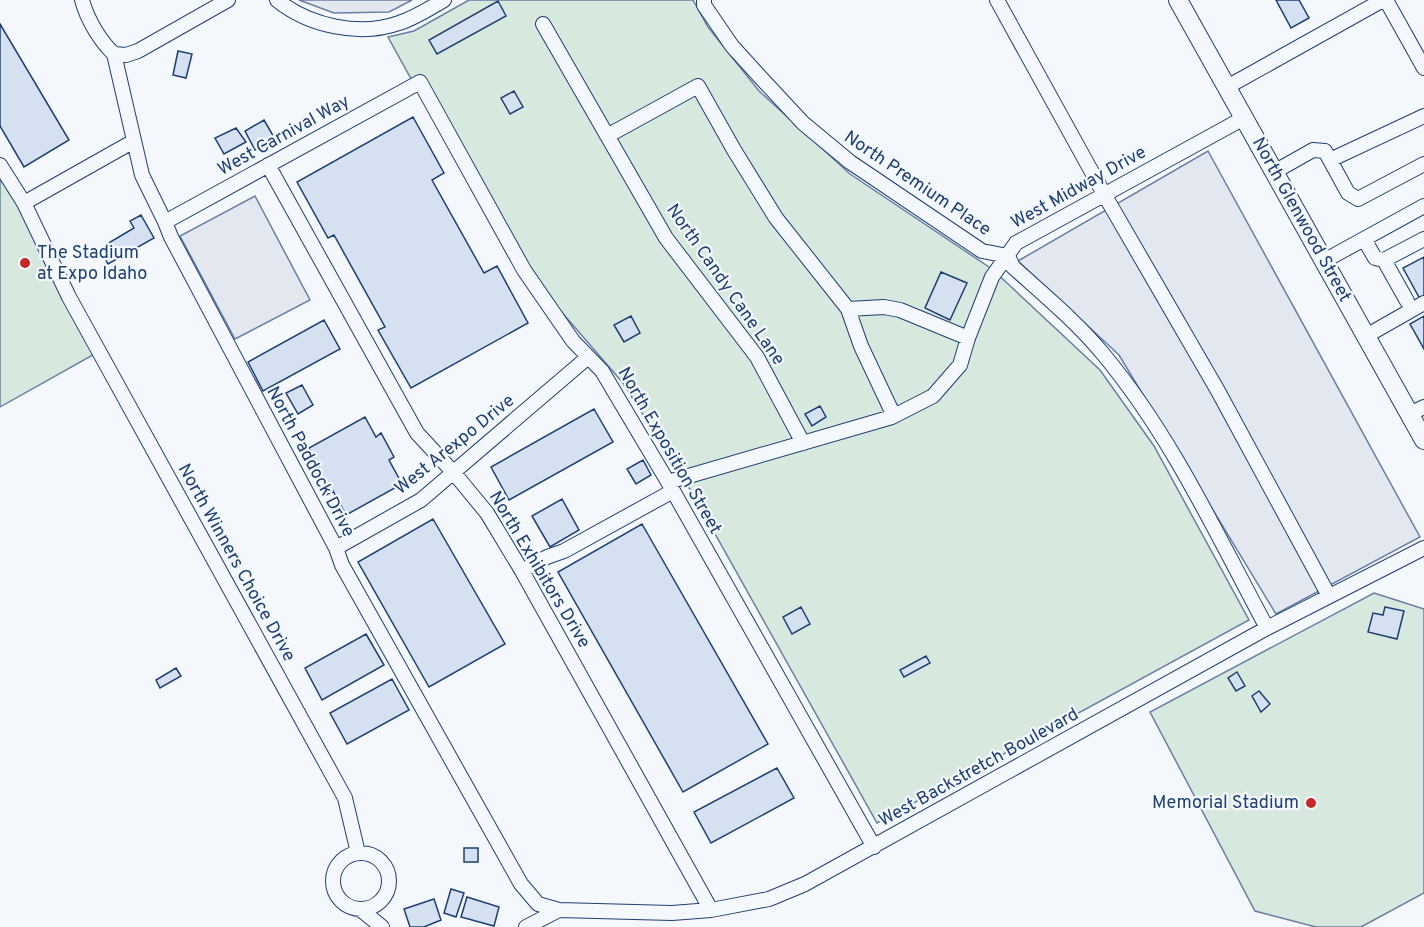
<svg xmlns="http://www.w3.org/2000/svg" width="1424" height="927" font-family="Overpass,sans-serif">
<rect width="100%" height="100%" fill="#f4f7fb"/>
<!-- green -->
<path fill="#d7e8df" stroke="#687fa3" stroke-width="1.5" d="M469 0H693L708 27 759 91 850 174 992 269 1100 370 1154 446 1249 620 877 823 691 491 623 383 501 242 388 37 414 31Z
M0 175 100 351 0 407Z
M1374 593 1424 609V893L1361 927H1316L1255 911 1150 712Z"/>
<!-- parking -->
<path fill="#e3e8f0" stroke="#687fa3" stroke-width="1.5" d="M299 0H412L389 12 334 13Z
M1208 151 1420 537 1276 614 1119 355 1018 261Z
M255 196 310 300 235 339 180 236Z"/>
<!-- building -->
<path fill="#d5e0f0" stroke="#1d3f73" stroke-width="1.5" d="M1276 0H1299L1309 18 1291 28Z
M498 1 506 16 437 54 429 40Z
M0 24 69 140 24 167 0 126Z
M178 51 192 54 186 78 173 75Z
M514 91 523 107 510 114 501 98Z
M413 117 444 173 432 180 484 273 497 266 528 323 411 388 378 330 385 327 334 235 328 238 297 182Z
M264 120 275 139 255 150 245 131Z
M236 128 246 142 224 154 215 138Z
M141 215 154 238 108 264 103 255 111 250 107 244 134 228 130 221Z
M1424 257V297L1420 299 1403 268Z
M941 272 967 283 950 320 925 308Z
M631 316 640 333 624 342 614 325Z
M1424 316V349L1410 324Z
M324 320 340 349 263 391 248 362Z
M302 385 313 405 298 414 286 393Z
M820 406 826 417 812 426 805 414Z
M594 409 613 442 509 500 491 467Z
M365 417 376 437 381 433 394 457 389 460 402 484 346 515 333 491 326 495 313 471 319 467 309 448Z
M643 460 651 475 636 484 627 469Z
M562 499 579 530 550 547 532 516Z
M433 519 505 644 429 687 358 562Z
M642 524 768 744 683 792 558 572Z
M801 607 810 624 792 634 783 617Z
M1385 607 1404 611 1397 639 1368 632 1373 613 1383 615Z
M366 634 384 665 322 700 305 668Z
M926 656 930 663 904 677 900 670Z
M176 668 181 676 160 688 156 680Z
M1237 672 1245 686 1236 691 1228 678Z
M392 679 409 710 347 744 330 713Z
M1259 691 1270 704 1261 712 1252 696Z
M777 768 794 798 711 843 694 812Z
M464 848H478V862H464Z
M451 889 464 893 456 917 444 913Z
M467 897 499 907 494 926 461 917Z
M434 899 441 920 424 927H410L404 909Z"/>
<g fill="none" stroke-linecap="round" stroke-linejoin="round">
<defs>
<path id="minor" d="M82 0C87 19 100 41 114 54L142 175 165 222 171 237 336 548 342 565 521 884 538 904 559 910
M277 0C309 26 360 37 399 23 415 18 430 8 444 0
M704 0V5L732 46 762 79 803 123 850 162 982 251 1008 256 1013 267C1044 295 1077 322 1104 355 1172 437 1217 535 1267 628
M997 0 1104 194 1218 391 1329 596
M1386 0 1424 68
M543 24 666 238 757 357 803 443
M114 54 126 55 138 51 228 0
M1227 87 1383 0
M607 136 698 86 734 150 776 218 848 309 884 307 900 310 968 338
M1330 160 1424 116
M0 165 24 203 69 297 345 798 358 853
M268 165 417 433 454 473 487 513 522 571 711 910
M1274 172 1313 150 1325 151 1348 193 1358 199 1424 164
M24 203 134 141
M165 222 420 82 524 270 573 341 602 371 668 482 874 847
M1364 239 1375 258 1384 260 1424 239
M1384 260 1407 301
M1324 261 1424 206
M848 309 861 346 894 416
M1366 336 1424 303
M1410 414 1424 407
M668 482 892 417 933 396 960 365 968 338 992 277 1016 243 1244 118
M336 548 421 500 587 358
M522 571 547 557 564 551 673 491
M333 881a28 28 0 1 1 56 0a28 28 0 1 1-56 0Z
M360 909 382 927
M526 927 559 910 672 913 711 910 769 899 805 884 1267 628 1424 548"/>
<path id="major" d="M1178 0 1424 440"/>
</defs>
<!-- minor casing -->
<use href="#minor" stroke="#1d3f73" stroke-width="16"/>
<!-- major casing -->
<use href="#major" stroke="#1d3f73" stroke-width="20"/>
<!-- minor -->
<use href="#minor" stroke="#f4f7fb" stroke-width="14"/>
<!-- major -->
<use href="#major" stroke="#f4f7fb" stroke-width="18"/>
</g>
<!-- markers -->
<g fill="#c62828" stroke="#f4f7fb" stroke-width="2">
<circle cx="25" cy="263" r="6"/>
<circle cx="1311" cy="803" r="6"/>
</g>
<g text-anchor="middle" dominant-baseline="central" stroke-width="4.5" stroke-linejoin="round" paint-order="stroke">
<!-- street labels -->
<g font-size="18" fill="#1d3f73" stroke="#f4f7fb">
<text transform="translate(284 136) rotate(-29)">West Carnival Way</text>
<text transform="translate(917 184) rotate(34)">North Premium Place</text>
<text transform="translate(1079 188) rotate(-29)">West Midway Drive</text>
<text transform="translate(1301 220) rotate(61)">North Glenwood Street</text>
<text transform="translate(725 285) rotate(55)">North Candy Cane Lane</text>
<text transform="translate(455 445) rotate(-39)">West Arexpo Drive</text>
<text transform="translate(669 451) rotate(60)">North Exposition Street</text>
<text transform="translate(310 462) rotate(62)">North Paddock Drive</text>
<text transform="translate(236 563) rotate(61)">North Winners Choice Drive</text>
<text transform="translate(539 570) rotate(59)">North Exhibitors Drive</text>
<text transform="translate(979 768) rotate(-29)">West Backstretch Boulevard</text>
</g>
<!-- poi labels -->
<g font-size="18" fill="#1d3f73" stroke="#f4f7fb" text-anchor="start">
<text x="37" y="253">The Stadium<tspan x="37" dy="21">at Expo Idaho</tspan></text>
<text x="1299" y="803" text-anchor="end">Memorial Stadium</text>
</g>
</g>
</svg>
